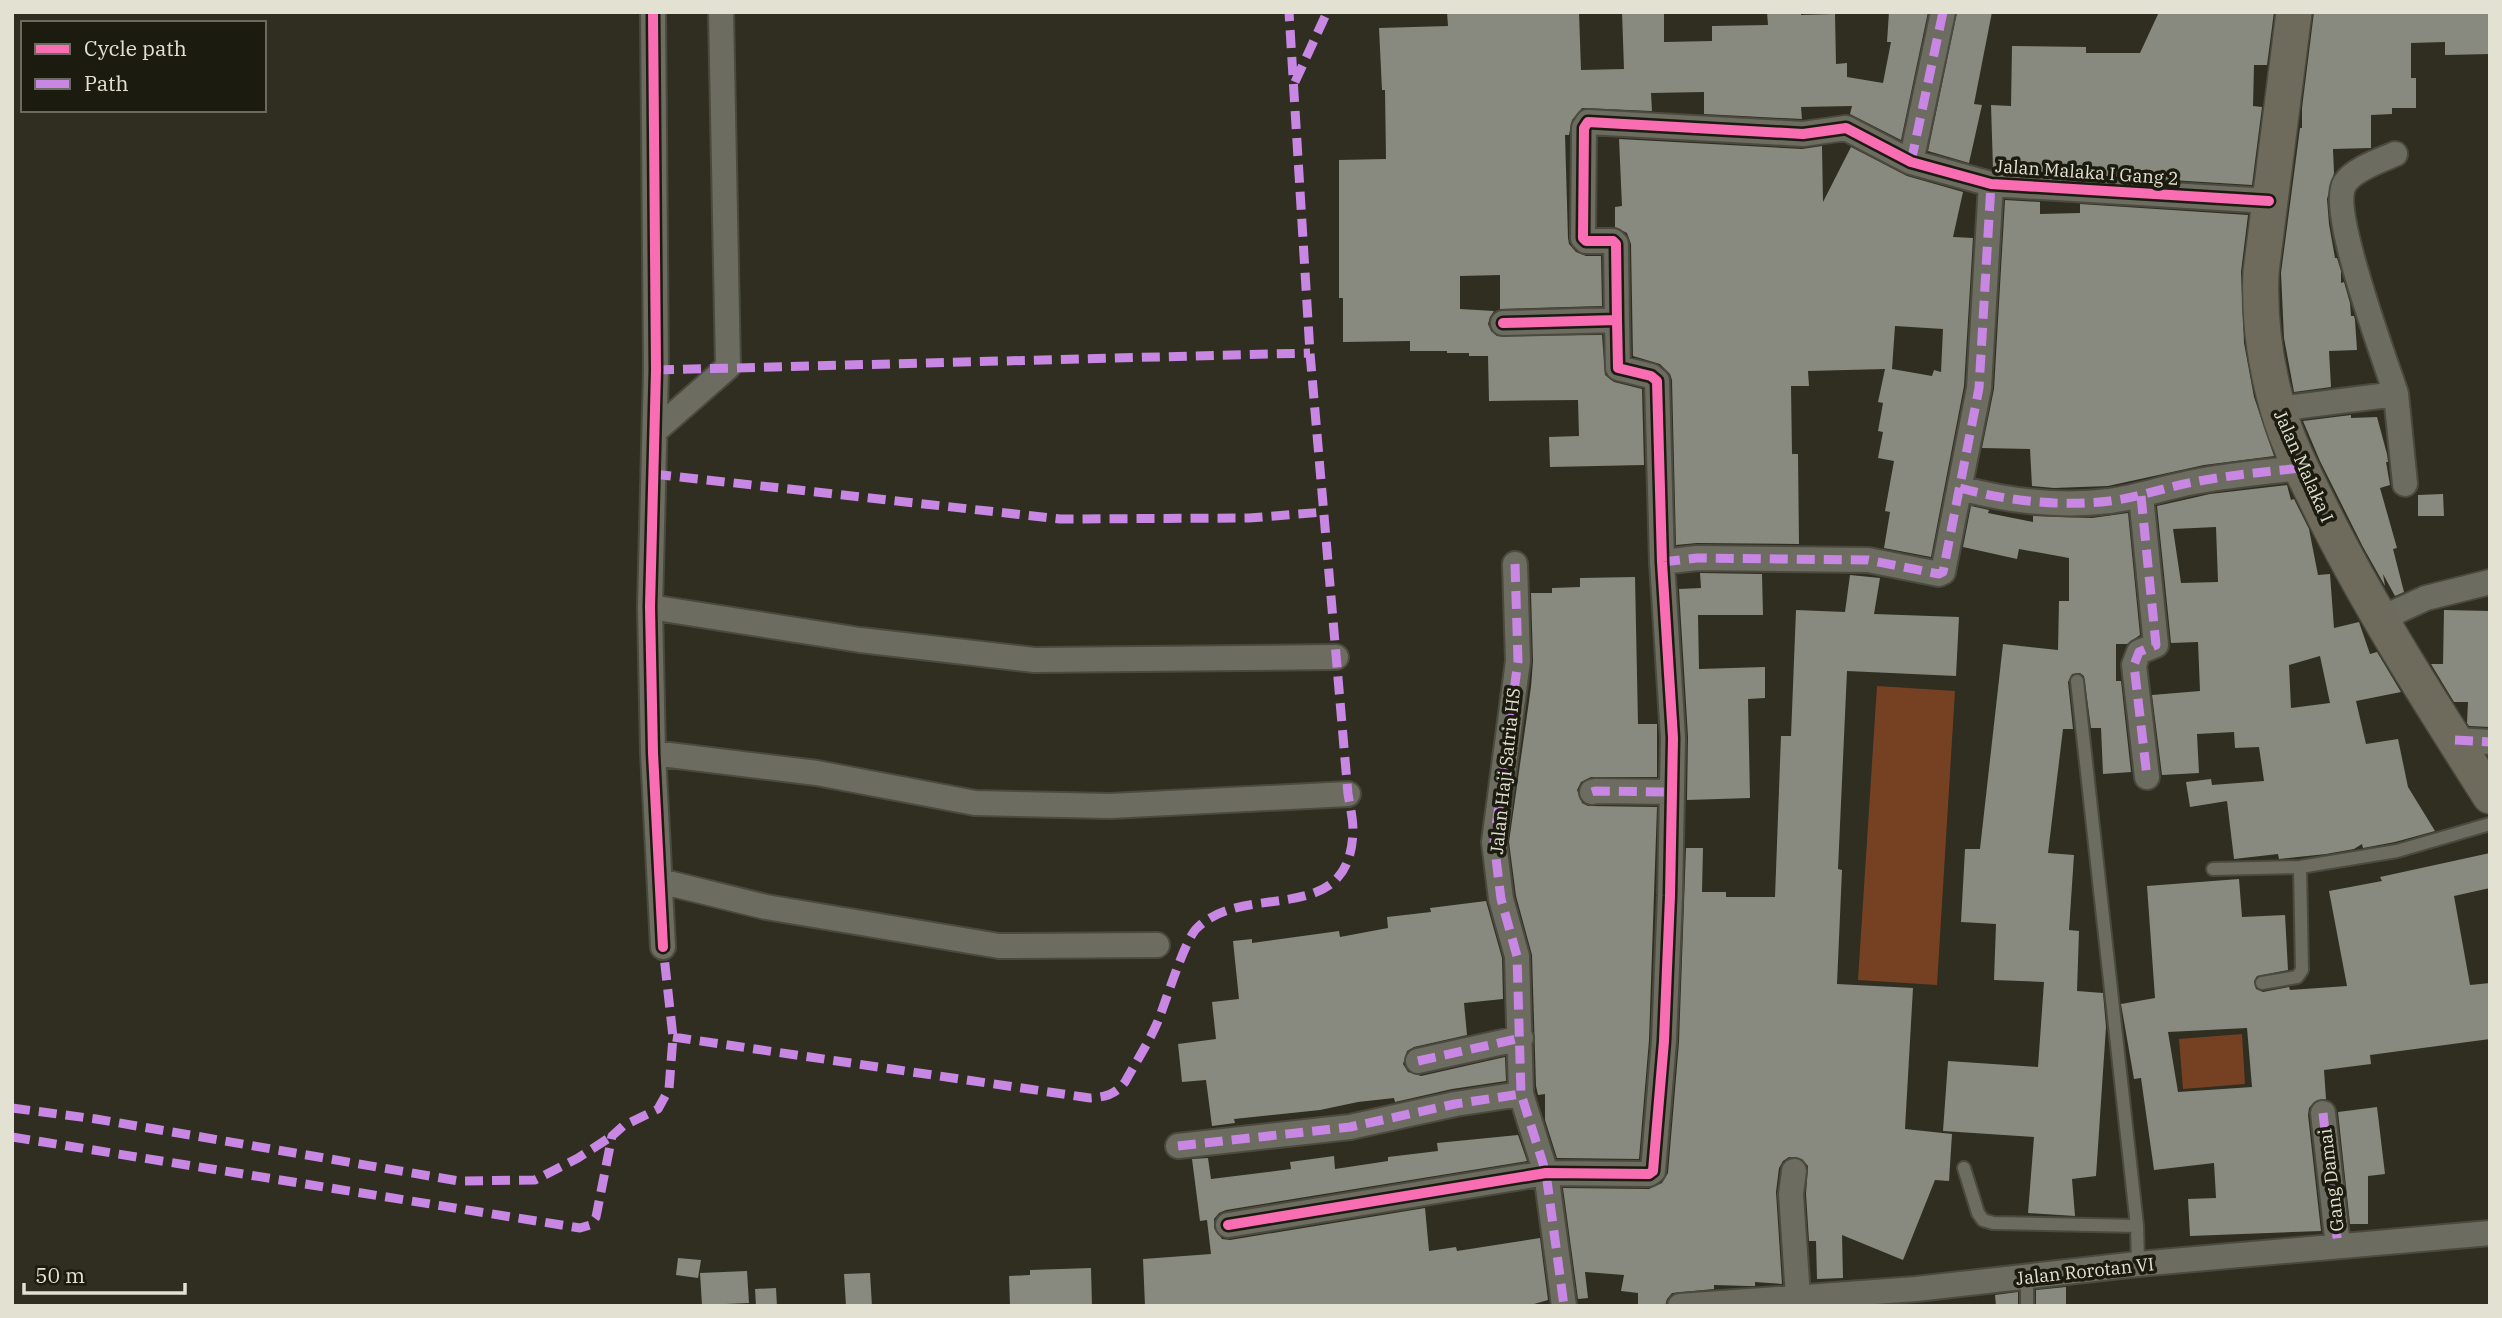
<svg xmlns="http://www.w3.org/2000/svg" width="2502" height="1318" font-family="'IBM Plex Serif',serif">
<rect width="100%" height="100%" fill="#2f2e20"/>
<!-- green -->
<path fill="#764123" d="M1877 686 1955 691 1937 985 1858 980Z
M2242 1034 2245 1084 2183 1089 2179 1039Z"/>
<!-- building -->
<path fill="#888a7f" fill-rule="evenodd" d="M1447 12H1579L1581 70 1624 69 1622 12H1664V42L1712 41V26L1768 25 1767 12H1801V15L1835 14 1836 64 1847 63V77L1883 83 1891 42H1887L1889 12H1928L1901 140 1850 114 1852 106 1801 107 1802 119 1704 114V92L1651 93 1652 111 1582 108 1572 120 1569 135H1565L1568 238 1569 244 1576 252 1586 256H1601L1602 306 1500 309V275L1460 276V309L1494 311 1490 317 1488 324 1491 331 1497 336 1602 335 1605 375 1614 382 1642 389 1644 465 1550 467 1549 437 1579 436 1578 400 1489 401 1488 356H1469V353H1447V351H1410V341L1343 342V298H1339V160L1386 159 1385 90H1382L1379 28 1448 26Z
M1957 12H1992L1974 104 1982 105 1969 163 1928 151Z
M2159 12H2274L2267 65H2254L2253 106 2262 107 2252 185 1993 169 1991 105 2011 106 2012 46 2086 47V53H2140Z
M2314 12 2490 14V54L2445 55V42L2411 43V78H2416V108H2392V114L2371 115V148L2333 149 2334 173 2327 199 2329 224 2335 258H2337L2341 271V283L2344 282 2350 303 2351 316H2354L2355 320 2357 350 2329 351 2331 387 2294 392 2284 338 2281 273 2300 128H2302V108Z
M1619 139 1802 149 1822 146 1823 202 1851 147 1907 176 1963 192 1953 237 1973 238 1964 386 1931 557 1884 548 1890 512 1885 511 1894 461 1878 458 1883 432 1878 431 1883 403 1878 402 1885 369 1808 371 1809 386H1791L1792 454H1798L1799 544 1697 543 1676 545 1672 380 1670 374 1660 364 1633 356 1631 244 1627 233 1615 227V207L1622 206ZM1895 326 1943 329 1941 372 1934 370 1932 376 1892 369Z
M2005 200 2040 202V214L2080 213V204L2248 215 2241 272 2244 343 2254 397 2274 456 2204 465 2108 486 2054 488 2032 486 2030 449 1982 448 1994 389Z
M2351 415V418L2377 417 2387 454 2388 462H2386L2390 485 2380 488 2397 548 2393 549 2404 592 2395 596 2383 574 2385 586 2363 547 2320 461 2303 421Z
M2287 485 2291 500 2294 499 2309 529 2318 575 2330 574 2334 628 2359 622 2370 654 2377 652 2401 692 2356 701 2366 744 2398 739 2408 787 2435 831 2395 842 2363 848 2362 844 2354 849 2326 854 2279 859 2278 854 2234 859 2227 801 2190 807 2186 782 2211 779 2212 785 2264 781 2259 747 2235 748 2234 732 2197 734 2199 773 2162 775 2152 695 2200 691 2198 642 2171 643 2157 506 2210 494ZM2216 527 2218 582 2181 583 2173 529ZM2320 656 2330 703 2291 708 2289 665Z
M2443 494 2444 516H2418V495Z
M1971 506 1989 510 1988 513 2033 522V516L2092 518 2128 513 2140 635 2127 644H2116V681H2121L2131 772 2103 774 2101 728H2091L2084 676 2080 673 2072 674 2068 682 2073 729H2063L2048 853 2074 855 2069 930 2079 931 2077 991 2103 993 2106 1027 2096 1176 2072 1179 2075 1216 2028 1213 2034 1137 1943 1131 1948 1061 2038 1067 2044 982 1994 980 1996 924 1961 922 1965 849H1980L2003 644 2058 650 2059 601H2069V558L2019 549 2017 559 1963 547Z
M1700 573 1762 574 1763 615H1698L1699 669 1765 667V698L1748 699 1750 798 1687 800 1688 737 1679 589 1701 588Z
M1850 575 1880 578 1874 614 1959 617 1956 676 1847 671 1838 869 1842 870 1837 984 1913 988 1905 1129 1952 1134 1949 1181 1935 1180 1903 1260 1842 1235 1843 1278 1817 1279 1816 1241H1809L1806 1194 1808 1166 1802 1159 1789 1157 1783 1161 1779 1168 1776 1192 1782 1284 1755 1282V1286H1748L1714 1285V1289L1672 1293 1667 1299 1665 1306H1638V1293L1621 1291 1624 1275 1585 1272 1588 1298 1578 1299 1563 1188 1649 1189 1662 1183 1668 1173 1679 1042 1686 848H1703L1702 892H1726V897H1775L1781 736H1791L1796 610 1845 612Z
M1635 577 1638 724H1657V777H1591L1581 782 1577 790 1582 803 1588 806 1657 807 1649 1040 1639 1159 1557 1158 1545 1120V1094L1538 1095 1536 1086 1532 955 1516 896 1509 842 1531 687 1533 661 1531 593H1552V588L1580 587V578Z
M2444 610 2490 611V727L2469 726 2467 723 2468 702H2454L2431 664H2443Z
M2490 853V888L2454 896 2470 985 2490 983V1039L2370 1055 2371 1064 2324 1070 2326 1099 2314 1102 2309 1108 2308 1115 2321 1231 2190 1236 2188 1199 2216 1198 2214 1163 2154 1170 2141 1078 2134 1079 2121 1004 2155 998 2147 886 2239 879 2242 917 2285 915 2288 970 2257 976 2254 981 2256 989 2263 992 2289 987 2290 990 2347 986 2329 891 2382 881 2380 877ZM2247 1028 2252 1087 2178 1092 2168 1032Z
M1486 901 1502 958 1503 999 1464 1003 1467 1035 1414 1047 1407 1051 1403 1064 1408 1072 1421 1076 1505 1057 1506 1081 1452 1089 1395 1102 1394 1098 1358 1102 1320 1110 1234 1119 1235 1123 1212 1126 1206 1080 1182 1082 1178 1044 1216 1039 1212 1002 1239 999 1233 941 1252 939V943L1339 931 1340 937 1388 928 1387 917 1431 912 1430 908Z
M2377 1107 2385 1174 2368 1176V1224H2350L2338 1112Z
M1518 1135 1527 1161 1226 1210 1219 1213 1214 1219V1228L1222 1239 1230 1240 1425 1208 1429 1251 1456 1247 1457 1251 1540 1238 1548 1300 1527 1306H1145L1143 1259 1211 1254 1207 1220 1200 1221 1192 1159 1208 1158 1211 1179 1291 1169 1290 1162 1334 1156 1335 1169 1388 1161V1157L1438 1151 1437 1143Z
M678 1258 701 1260 698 1278 676 1275Z
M1091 1268 1092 1306H1010L1009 1276 1030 1275V1270Z
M747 1271 749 1303 702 1305 700 1273Z
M870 1273 872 1306H846L844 1274Z
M2066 1287V1306H2036V1290Z
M776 1288 777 1306H756L755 1289Z
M2018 1292V1306H1996L1995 1295Z"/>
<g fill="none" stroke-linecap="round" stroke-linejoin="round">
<defs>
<path id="lane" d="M2077 681 2137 1226 2138 1264
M2213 869 2300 867 2397 851 2490 824
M2262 983 2297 977 2302 970 2300 867
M1964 1168 1978 1213 1983 1220 1993 1223 2137 1226
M2027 1277V1306"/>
<path id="street" d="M653 12 656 370 650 607 653 753 663 947
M2395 154C2381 160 2354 169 2345 183 2328 210 2385 359 2396 394
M1911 162 1943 12
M1617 320 1616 244 1613 241H1586L1583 238 1584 128 1588 122 1803 134 1846 128 1911 162 1991 184 2269 201
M2278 409 2396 394 2405 484
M655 431 728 367 721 12
M1960 488C2008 501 2060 507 2110 501 2139 497 2166 487 2194 482 2229 475 2265 472 2301 468
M2141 496 2156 645 2139 652 2134 665 2147 777
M1662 562 1697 558 1868 560 1939 574 1943 572 1979 388 1991 184
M1515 564 1518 661 1494 842 1501 899 1517 956 1521 1094 1546 1173 1564 1306
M650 607 860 640 1034 660 1336 657
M2380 619 2426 598 2490 582
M2455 740 2490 742
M653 753 817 773 975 803 1110 806 1348 794
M1592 792 1595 791 1672 792
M660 881 766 907 999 946 1157 945
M1418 1061 1521 1038
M2323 1113 2338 1246
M1178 1146 1350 1127 1455 1104 1521 1094
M1794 1171 1791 1194 1798 1297
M1228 1225 1546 1173 1649 1174 1653 1171 1664 1041 1670 896 1673 738 1662 562 1657 381 1651 376 1618 368 1617 320 1503 323
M1680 1306 1916 1289 2138 1264 2490 1233"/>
<path id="secondary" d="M2294 12 2261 272C2259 318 2265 364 2278 409 2289 448 2309 484 2327 521 2375 616 2433 706 2490 796"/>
</defs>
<!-- lane casing -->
<use href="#lane" stroke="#4b4a3e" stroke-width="16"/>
<!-- street casing -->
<use href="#street" stroke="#4b4a3e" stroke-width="28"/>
<!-- secondary casing -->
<use href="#secondary" stroke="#4b4a3e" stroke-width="38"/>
<!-- lane -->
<use href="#lane" stroke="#6c6c61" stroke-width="12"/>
<!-- street -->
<use href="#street" stroke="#6c6c61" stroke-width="24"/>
<!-- secondary -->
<use href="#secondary" stroke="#6e6b5c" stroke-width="35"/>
<!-- quiet -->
<path stroke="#c787e3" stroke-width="9" stroke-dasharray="18 9" stroke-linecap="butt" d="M1295 82 1327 12
M1911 162 1943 12
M656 370 1310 353
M653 474 1060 519 1249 518 1324 512
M1960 488C2008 501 2060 507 2110 501 2139 497 2166 487 2194 482 2229 475 2265 472 2301 468
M2141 496 2156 645 2139 652 2134 665 2147 777
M1662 562 1697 558 1868 560 1939 574 1943 572 1979 388 1991 184
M1515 564 1518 661 1494 842 1501 899 1517 956 1521 1094 1546 1173 1564 1306
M2455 740 2490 742
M1592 792 1595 791 1672 792
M673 1037 1090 1098C1105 1097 1115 1095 1125 1082 1136 1062 1149 1042 1158 1021 1166 1001 1185 939 1197 928 1246 880 1350 930 1353 831 1353 819 1350 806 1348 794L1310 353 1289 12
M1418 1061 1521 1038
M12 1108 96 1119 459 1181 535 1180 578 1158 612 1136
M2323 1113 2338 1246
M12 1137 580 1228 590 1225 596 1217 612 1136 623 1126 658 1109 669 1089 673 1037 663 947
M1178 1146 1350 1127 1455 1104 1521 1094"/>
<defs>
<path id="cycleway" d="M653 12 656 370 650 607 653 753 663 947
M1617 320 1616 244 1613 241H1586L1583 238 1584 128 1588 122 1803 134 1846 128 1911 162 1991 184 2269 201
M1228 1225 1546 1173 1649 1174 1653 1171 1664 1041 1670 896 1673 738 1662 562 1657 381 1651 376 1618 368 1617 320 1503 323"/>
</defs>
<!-- cycleway casing -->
<use href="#cycleway" stroke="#1c1b10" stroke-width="15"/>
<!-- cycleway -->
<use href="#cycleway" stroke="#f96db3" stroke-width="10"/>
</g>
<g text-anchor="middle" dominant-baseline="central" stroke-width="7" stroke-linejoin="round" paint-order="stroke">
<!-- street labels -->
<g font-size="18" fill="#e2e1d2" stroke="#1c1b10">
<text transform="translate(2087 172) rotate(4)">Jalan Malaka I Gang 2</text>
<text transform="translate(2304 466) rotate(66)">Jalan Malaka I</text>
<text transform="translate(1505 771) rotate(-84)">Jalan Haji Satria HS</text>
<text transform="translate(2331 1180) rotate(-97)">Gang Damai</text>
<text transform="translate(2085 1271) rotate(-6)">Jalan Rorotan VI</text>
</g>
</g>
<!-- border -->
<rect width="2502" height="1318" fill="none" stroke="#e2e1d2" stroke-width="28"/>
<!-- legend -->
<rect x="21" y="21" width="245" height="91" fill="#1c1b10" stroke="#6b6a5e" stroke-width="2"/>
<rect x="35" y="44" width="35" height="10" fill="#f96db3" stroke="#6b6a5e" stroke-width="2"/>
<text x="84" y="56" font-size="21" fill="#e2e1d2">Cycle path</text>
<rect x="35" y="79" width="35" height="10" fill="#c787e3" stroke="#6b6a5e" stroke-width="2"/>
<text x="84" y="91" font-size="21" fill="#e2e1d2">Path</text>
<!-- scale -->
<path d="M24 1283v10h161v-10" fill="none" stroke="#e2e1d2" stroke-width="3.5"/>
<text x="35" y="1283" font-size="21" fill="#e2e1d2" stroke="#1c1b10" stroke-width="5" paint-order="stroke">50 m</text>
</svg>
